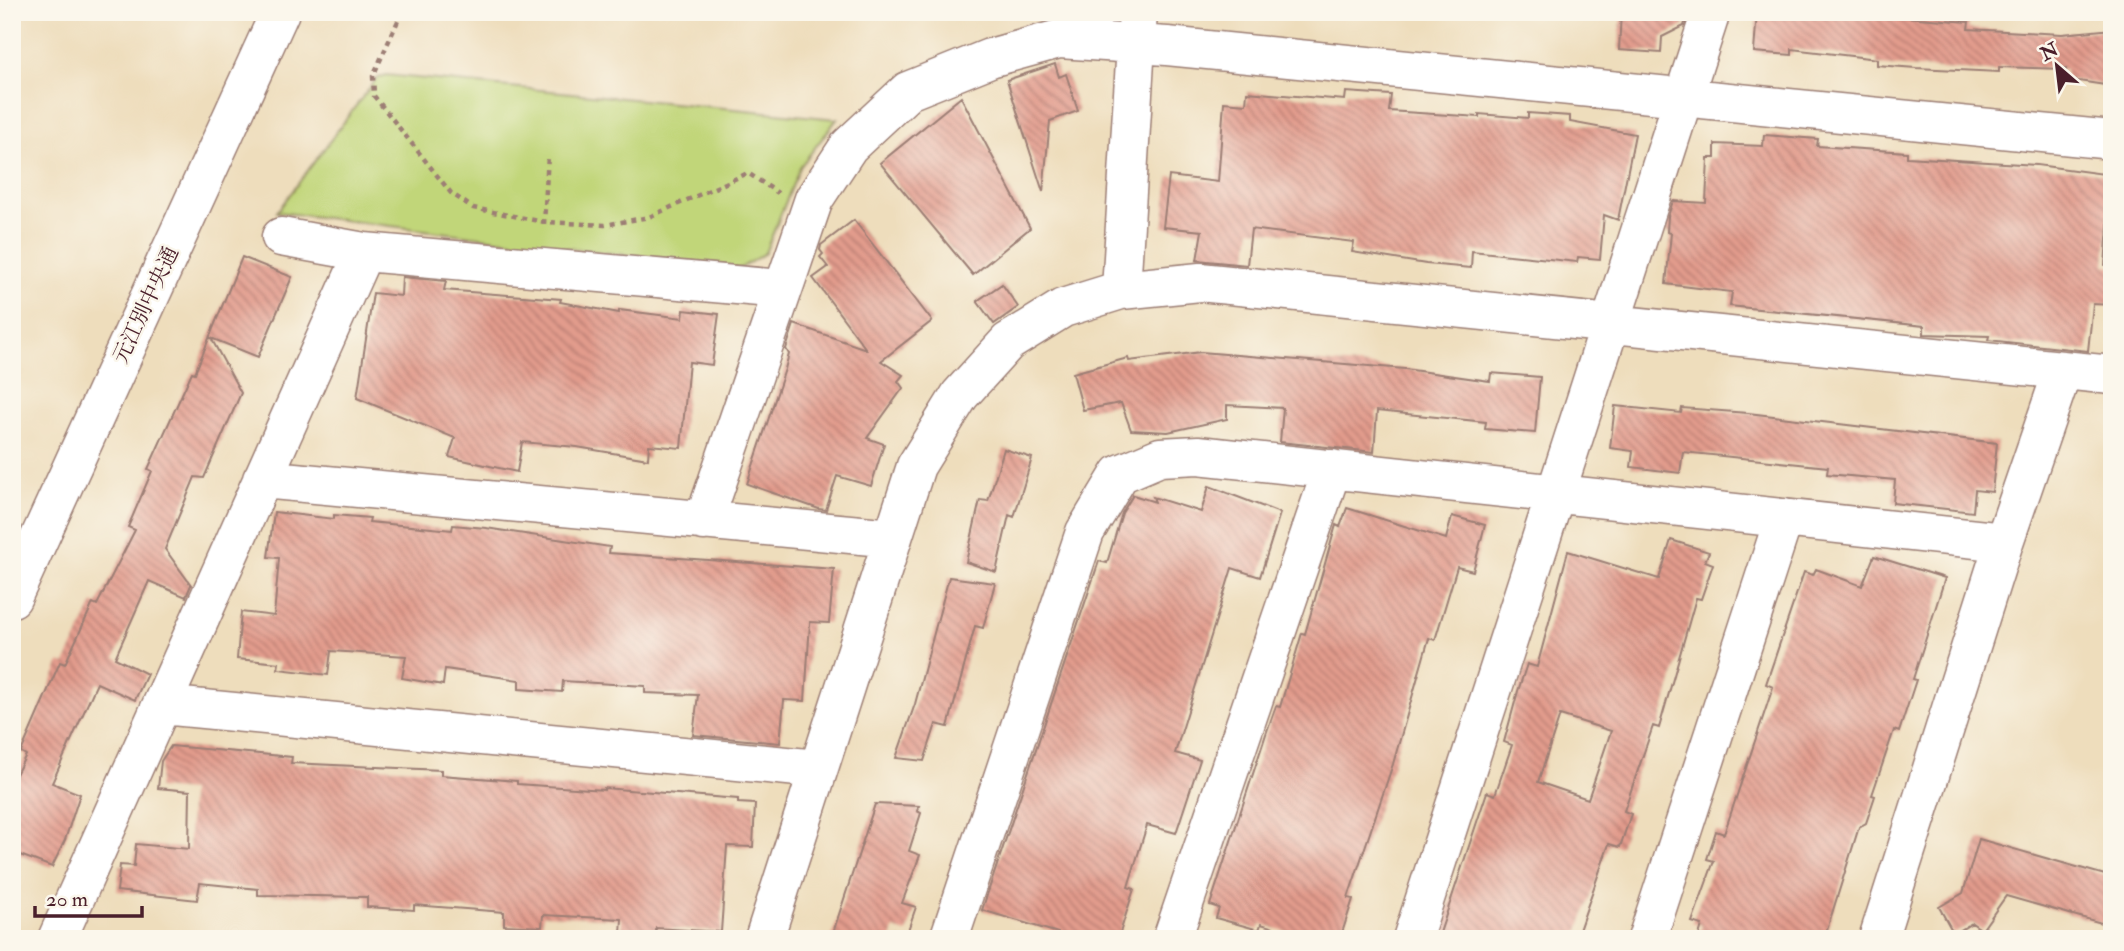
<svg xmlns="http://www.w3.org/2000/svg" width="2124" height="951" font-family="'IM FELL Double Pica','Noto Serif JP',serif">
<defs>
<pattern id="building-back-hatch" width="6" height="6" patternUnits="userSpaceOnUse" patternTransform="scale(1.75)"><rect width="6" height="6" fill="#e29b8c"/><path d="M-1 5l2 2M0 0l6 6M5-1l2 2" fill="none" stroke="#b97e73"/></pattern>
</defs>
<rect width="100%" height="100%" fill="#fbf7ec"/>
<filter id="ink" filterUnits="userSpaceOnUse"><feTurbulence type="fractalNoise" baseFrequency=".0143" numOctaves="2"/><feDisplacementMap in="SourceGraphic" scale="14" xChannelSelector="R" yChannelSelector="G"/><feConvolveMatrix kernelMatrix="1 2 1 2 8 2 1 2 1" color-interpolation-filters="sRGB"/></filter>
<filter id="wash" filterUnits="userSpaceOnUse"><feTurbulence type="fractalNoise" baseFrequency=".00686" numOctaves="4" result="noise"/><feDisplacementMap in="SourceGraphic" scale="28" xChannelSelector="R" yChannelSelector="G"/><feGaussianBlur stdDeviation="1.57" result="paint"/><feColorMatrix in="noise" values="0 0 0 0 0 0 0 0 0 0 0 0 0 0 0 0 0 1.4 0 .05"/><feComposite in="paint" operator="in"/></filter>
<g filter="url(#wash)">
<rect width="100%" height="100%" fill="#eeddbc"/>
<!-- green -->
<path fill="#c1d679" stroke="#867a52" stroke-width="2" d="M386 75 837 119 800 167 765 253 739 269 277 212 376 79Z"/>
<g id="blocks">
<!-- building -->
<path fill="url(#building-back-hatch)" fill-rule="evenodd" d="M1621 12H1662L1687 16 1684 26 1662 37 1661 53 1619 50Z
M1757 12H1843L1905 17 1969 22 1968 29 2062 34 2112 29V86L2065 79 2066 69 1999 67V72L1916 68 1877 65V59L1792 49V55L1754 52Z
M1055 64 1059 77 1066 74 1078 111 1050 121 1043 192 1007 80Z
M1247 92 1345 100 1346 92 1391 95 1389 111 1479 117V114L1528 118V113L1570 116V122L1635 134 1618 220 1604 215 1600 259 1578 257 1577 262 1472 251 1471 268 1426 264 1352 252 1354 242 1251 229 1247 265 1197 260 1202 231 1163 227 1169 176 1218 182 1224 102 1246 104Z
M961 97 1030 228 973 275 880 163Z
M1764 135 1818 139 1817 146 1907 152V157L2037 165 2112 175 2105 265 2112 266V305L2093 304 2088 351 1988 340 1989 336 1924 334V326L1730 306 1732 292 1666 284 1671 233 1667 232 1668 216 1673 201 1706 203 1708 158H1715V144L1763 146Z
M854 220 932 321 881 361 903 375 898 381 903 388 867 438 884 444 871 486 837 476 826 510 819 509 747 484 785 369 789 354 786 349 794 324 866 349 813 278 828 267 820 257 823 254 820 250 821 245Z
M242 257 292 277 258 357 211 338 241 393 204 478 195 477 165 549 191 585 186 597 149 581 115 658 147 674 135 700 97 683 52 783 80 794 65 840 52 867 12 852V782L26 755 21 752 60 662 65 664 93 603 97 605 135 530 128 527 152 471 148 469 192 372 195 373Z
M402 277 446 281 444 290 561 299 560 302 619 313V310L683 318 684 310 719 314 712 365 689 362 681 448 649 445 648 459 577 447 522 442 517 472 449 457 455 438 357 398 373 293 401 296Z
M1002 284 1018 307 994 324 977 301Z
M1201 352 1405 369 1490 381 1491 373 1540 377 1535 433 1485 429 1486 422 1377 411 1374 452 1280 442 1283 408 1227 405V419L1168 432 1131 430 1121 403 1083 410 1073 373 1128 358 1129 361Z
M1615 406 1681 413 1682 408 1748 413 1997 443 1992 492 1975 490 1973 512 1893 503 1895 480 1827 474 1828 467 1683 452 1680 473 1631 467 1633 451 1610 448Z
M1004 449 1032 458 1014 517 1009 515 996 572 966 562 980 500 988 501Z
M1209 486 1280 513 1260 577 1232 568 1175 753 1200 760 1176 833 1147 825 1128 887 1134 889 1118 939H1057L1058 933 982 910 1099 561 1107 563 1122 513 1133 495 1155 502 1153 497 1201 512Z
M1347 508 1446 539 1452 516 1485 525 1473 571 1457 567 1435 640 1429 638 1393 764 1348 898 1353 899 1340 939H1311L1261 924 1259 930 1216 918 1219 908 1210 905 1266 734 1276 706 1280 707 1302 633 1305 634 1336 525 1340 527Z
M274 512 334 519V515L370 518 369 522 452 530 453 525 486 528 610 547 609 553 834 569 829 623 810 622 805 701 784 700 780 743 693 735 698 695 645 693V686L563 681 562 692 519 689V680L445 669 443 685 402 678 406 656 331 651 328 675 278 669 279 663 237 659 241 612 274 616 279 558 268 557Z
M1671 540 1709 552 1705 561 1713 564 1701 599 1696 598 1659 728 1653 726 1624 811 1631 814 1620 847 1609 844 1576 939H1438L1487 792 1495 795 1512 745 1504 742 1518 691 1527 664 1537 667 1568 551 1659 579ZM1560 715 1611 731 1588 799 1538 782Z
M1874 556 1945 578 1913 679 1916 680 1899 732 1894 730 1872 795 1875 796 1866 823 1859 827 1824 939H1698L1702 925 1692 922 1714 861 1707 859 1716 831 1724 834 1773 687 1766 684 1804 572 1813 575 1816 569 1862 586Z
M949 577 995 583 983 628 975 626 948 727 936 724 924 761 896 758 915 704Z
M171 746 292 757 291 763 441 770V775L517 781V784L604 790V788L738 799V803L755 804 753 847 727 846 721 932 656 928V937L621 934 622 919 543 915 542 927 504 925V912L414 905V910L367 907V897L258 895V889L200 883 197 900 117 891 120 865 134 866 136 844 189 849 190 791 158 788 161 761Z
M875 804 919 806 917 811 921 813 909 851 920 855 902 903 916 907 907 933 894 929 891 939H831Z
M1979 839 2112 877V926L2006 896 1982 930 1972 923 1954 934 1939 907 1963 893Z"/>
</g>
</g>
<g filter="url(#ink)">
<use href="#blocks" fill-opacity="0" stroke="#9c7e74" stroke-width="2"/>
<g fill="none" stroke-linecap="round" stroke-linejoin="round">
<defs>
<path id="minor" d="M281 237 364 252 781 289
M1121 290 1138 12
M262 479 893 538
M704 521 814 199 849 146 908 91 990 58 1059 39 1167 46 2112 140
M12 598 280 12
M162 705 818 769
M57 939 364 252
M764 939 916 466 960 395 1008 342 1063 308 1121 290 1200 282 2112 375
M949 939 1085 532 1120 474 1160 457 1198 455 2004 542
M1172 939 1332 469
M1412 939 1711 12
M1647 939 1784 518
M1878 939 2004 542 2063 370"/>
</defs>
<!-- minor casing -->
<use href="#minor" stroke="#9c7e74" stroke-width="41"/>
<!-- path -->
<path stroke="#9c7e74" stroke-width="4.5" stroke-dasharray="5 5" stroke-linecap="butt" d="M402 12 373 76 374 96 451 193 473 208 544 222 605 225 649 217 748 173 778 193
M544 224 548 155"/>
<!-- minor -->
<use href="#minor" stroke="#fff" stroke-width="38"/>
</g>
</g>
<g text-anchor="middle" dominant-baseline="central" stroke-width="5" stroke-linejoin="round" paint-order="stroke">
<!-- street labels -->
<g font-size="21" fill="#4a1f2b" stroke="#fbf7ec">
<text transform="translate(146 305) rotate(-65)">元江別中央通</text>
</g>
</g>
<!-- margin -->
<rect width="2124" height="951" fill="none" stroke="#fbf7ec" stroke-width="42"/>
<!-- north arrow -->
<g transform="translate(2057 66) rotate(332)" stroke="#fbf7ec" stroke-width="5" paint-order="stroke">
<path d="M0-5L12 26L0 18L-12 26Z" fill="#4a1f2b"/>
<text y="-10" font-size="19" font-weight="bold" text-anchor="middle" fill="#4a1f2b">N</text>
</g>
<!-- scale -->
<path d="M35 906v10h107v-10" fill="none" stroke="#4a1f2b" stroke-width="3.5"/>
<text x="46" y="906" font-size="21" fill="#4a1f2b" stroke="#fbf7ec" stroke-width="5" paint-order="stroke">20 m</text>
</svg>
